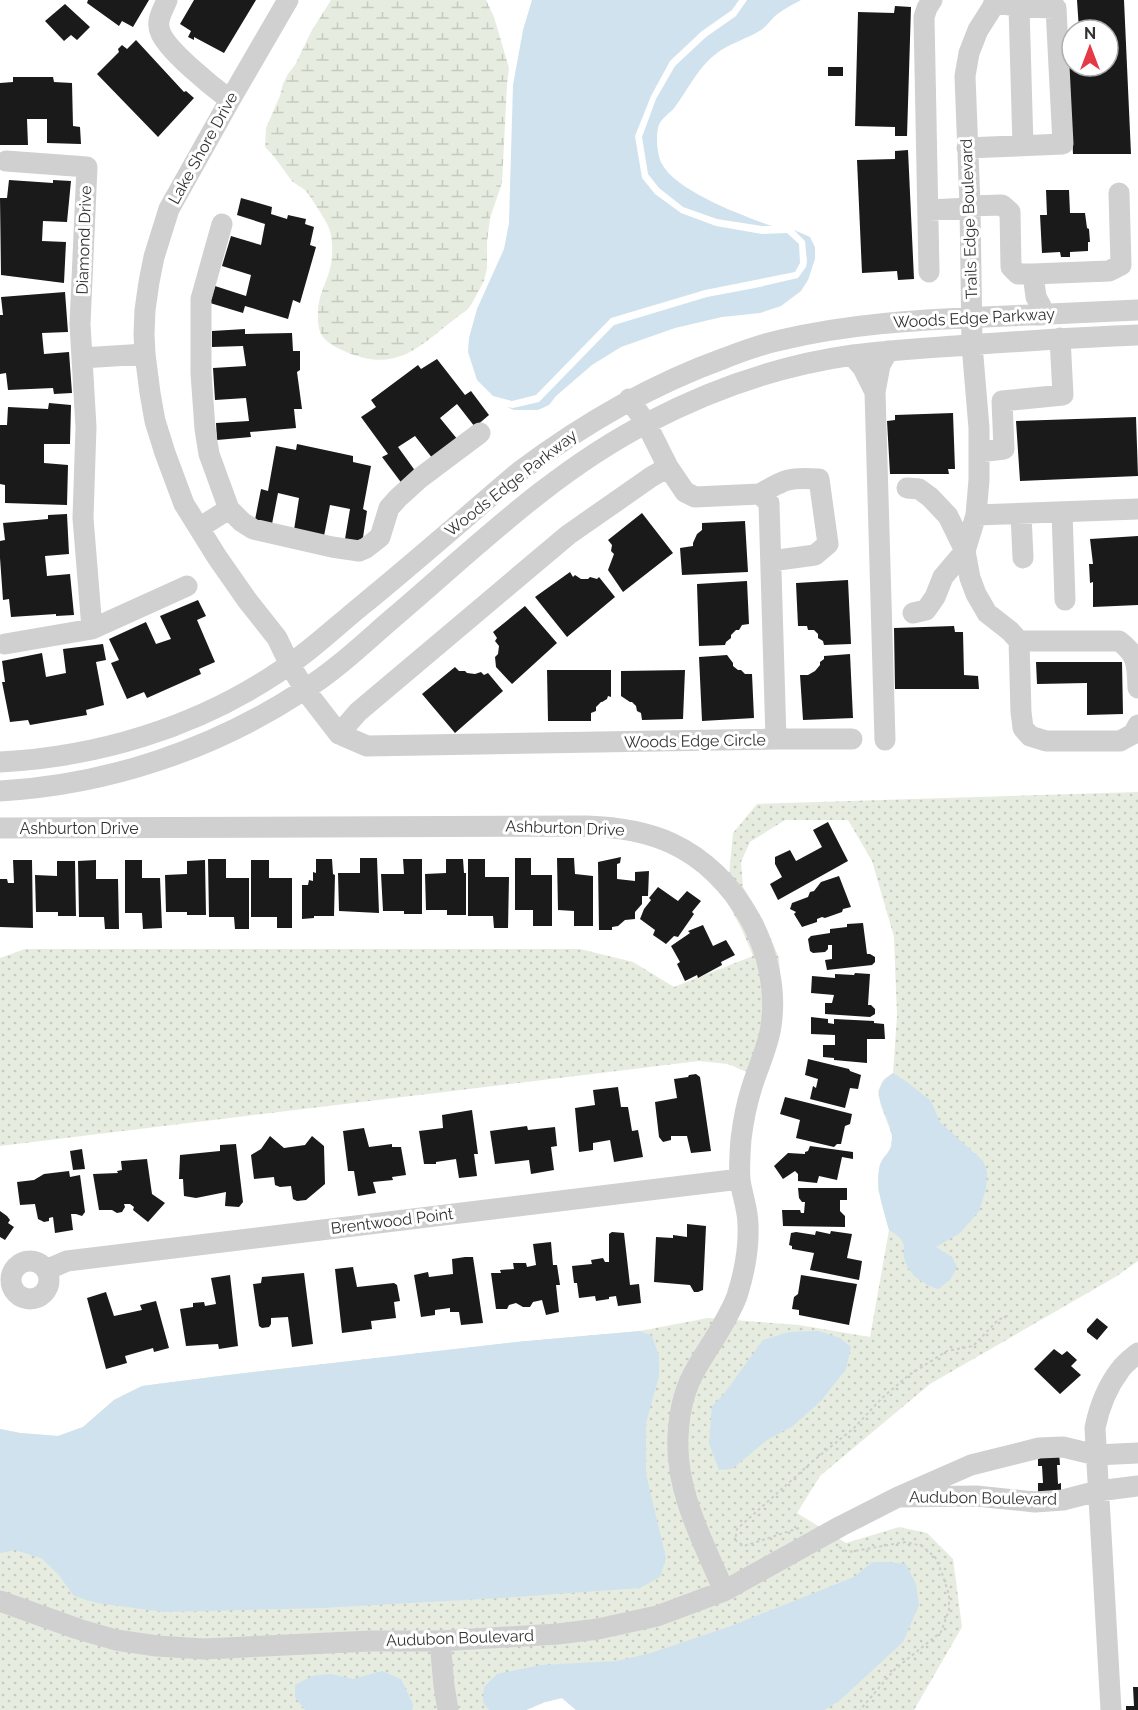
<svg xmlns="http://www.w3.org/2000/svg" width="1138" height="1710" font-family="Raleway,sans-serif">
<defs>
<pattern id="grass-dots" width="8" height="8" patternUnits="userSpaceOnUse" patternTransform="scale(1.5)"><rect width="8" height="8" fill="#e6ecdf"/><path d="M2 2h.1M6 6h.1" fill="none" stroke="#c6cbc0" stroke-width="1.8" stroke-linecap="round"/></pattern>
<pattern id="wetland-marsh" width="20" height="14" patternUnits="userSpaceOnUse" patternTransform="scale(1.5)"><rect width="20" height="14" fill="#e6ecdf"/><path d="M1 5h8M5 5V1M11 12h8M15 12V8" fill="none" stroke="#c6cbc0"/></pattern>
</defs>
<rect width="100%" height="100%" fill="#fff"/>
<!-- grass -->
<path fill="url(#grass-dots)" d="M1138 792V1261L1117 1276 930 1384 820 1476 797 1513 846 1543 899 1527 927 1533 953 1559 962 1627 914 1710H576L562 1698 545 1702 526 1710H0V1429L20 1433 58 1436 83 1427 114 1400 142 1386 220 1376 516 1342 640 1331 708 1318 799 1325 870 1337 889 1230 878 1188 880 1164 891 1151 892 1135 881 1106 878 1091 883 1080 893 1073 897 1016 894 937 872 861 848 820H785L750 842 741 862 743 887 763 920 779 958 782 1005 765 1080 728 1064 699 1061 0 1146V958L25 949H580L633 962 674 987 753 956 742 930 724 896 729 875 733 833 757 804Z"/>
<!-- wetland -->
<path fill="url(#wetland-marsh)" d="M331 0H486L494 17 509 68 507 84 502 183 490 218 487 242V268L484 281 471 305 467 310C423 340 402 378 342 350 323 341 317 335 318 312 318 296 326 284 330 269 333 258 333 238 329 228 327 222 309 194 305 190 301 187 297 185 293 182 283 170 276 157 265 147L266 128 280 96 283 84 288 74 295 65 311 32Z"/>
<!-- water -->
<path fill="#cfe2ee" d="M532 0H739L732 10 702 31 670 61 651 96 635 136 642 178 655 194 681 213 716 226 762 234 787 233 799 244 800 263 795 272 705 290 611 318 536 395 512 401 493 396 477 380 468 352 469 338 477 309 504 249 509 223 513 85 523 30Z
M747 0H801C794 4 780 11 774 17 770 21 767 26 761 30 747 39 730 43 717 53 698 67 689 88 675 107 670 114 660 118 658 128 656 138 657 155 662 164 676 191 743 216 772 226H762L717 219 683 207 659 188 648 174 642 137 656 99 675 66 706 37 736 16Z
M794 230 810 237 815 247V259L808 280 801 291 781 306 760 313 722 317 675 328 621 347 592 365 556 396 549 405 538 410H514L507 407 513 408 539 402 614 325 707 297 755 288 798 278 806 267 807 262 805 241Z
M893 1073 907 1082 931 1101 940 1122 983 1161 987 1172 986 1189 979 1211 960 1233 936 1247 952 1257 957 1267 950 1280 938 1289C924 1285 907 1274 904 1257 903 1253 905 1247 903 1243 901 1237 894 1233 889 1230 884 1210 874 1186 880 1165 884 1153 893 1153 892 1136 889 1111 864 1093 893 1073Z
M640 1331 652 1336 659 1356V1376L646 1423V1474L666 1558 660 1577 640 1588 500 1598 322 1608 164 1612 97 1603 74 1596 58 1574 41 1558 15 1550 0 1553V1429L20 1433 58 1436 83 1427 114 1400 142 1386 220 1376 516 1342Z
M818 1331 840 1338 851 1347 846 1369 821 1401 793 1426 767 1440 732 1469 719 1470 709 1443 712 1406 724 1394 763 1340 789 1332Z
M872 1562H889L906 1564 916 1584 919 1605 903 1642 839 1701 824 1710H576L562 1698 545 1702 526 1710H489L483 1702 484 1687 497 1674 541 1665 617 1661 651 1653 731 1626 854 1577Z
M382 1671 401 1679 413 1704 412 1710H305L295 1697V1685L312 1676 331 1674 353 1679Z"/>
<!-- building -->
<path fill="#1a1a1a" d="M88 0H149L133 27 122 21 119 26 87 3Z
M194 0H256L224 53 194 37V40L188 37 191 31 180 24Z
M1077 0H1124L1131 154H1073L1068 50H1072V66H1108V30H1079Z
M65 4 90 27 77 40 71 35 64 41 45 21Z
M895 6 911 7 907 136H895V127L855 126 858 12 894 13Z
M136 40 184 92 186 91 194 98 158 137 97 74 119 52 118 49 122 45 127 49Z
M828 67H843V76H828Z
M13 77H53L54 82 72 83 73 126 80 127 81 144 47 143V119H27L28 145H0V83L13 82Z
M908 150 914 279 898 280 897 271 862 273 857 160 895 159V151Z
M9 180 53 183V180L71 181 67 222 43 221 42 241 66 242 64 283 1 275 0 198H7Z
M1046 190H1069L1070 213H1085L1087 228 1089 229 1090 242H1088V251L1070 252V257H1061L1060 252 1042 253 1040 215H1047Z
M241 198 272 207 271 214 287 219 288 215 306 219 305 224 314 227 310 245 316 247 300 303 293 300 288 319 245 306 243 313 210 303 215 286 246 296 251 275 222 266 231 236 261 245 265 224 237 215Z
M65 292 68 332 42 333 44 354 69 352 72 393 54 394 53 388 8 390 6 373 0 374V315H3L1 297Z
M245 329V334L292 333 293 351H300V370L297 372 302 409H294L296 428 250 432 251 437 217 440 216 423 249 421 246 398 215 400 213 368 246 366 243 346 212 347V331Z
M437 359 465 395 471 391 489 415 475 427 457 404 440 418 458 440 433 459 415 436 398 447 416 472 403 485 382 457 388 454 361 417 376 407 371 400 418 365 421 369Z
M49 403 71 405 70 444H44V463L68 465 67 505 5 503V485L0 484V425H7L8 407 48 409Z
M953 413 955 469H948L949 474H890L887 421 895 420V415Z
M1136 417 1138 476 1020 481 1016 421Z
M297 444 353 456V462L371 466 363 509 367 511 362 544 345 539 350 509 330 505 324 536 294 530 299 498 278 493 272 524 255 520 261 489 268 491 276 446 296 450Z
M642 513 673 553 623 592 608 570 614 554 611 551 612 545 608 540Z
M67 514 69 554 45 556 47 576 70 574 74 615 56 616V614L11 617 9 599 3 600 0 558V541L5 540 3 523 48 519V515Z
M745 521 748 572 682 575 680 548 693 546V543L697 534 702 530V523Z
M1138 536V605L1093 607V582L1090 583 1089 564H1093L1090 539Z
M570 572 573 577 575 575 581 579H588L590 577 597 579 599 577 615 597 567 637 535 597Z
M848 580 851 644 824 645 823 641 818 638V634L814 630H808L807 626H798L796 583Z
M747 581 749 624 742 625 739 630H736L731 635V638L726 642 725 645 699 646 697 584Z
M198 600 206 616 197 620 215 662 199 669 201 674 147 698 144 692 127 699 111 663 119 660 109 639 146 622 156 644 171 639 160 616Z
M525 606 557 643 512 684 496 667 495 657 498 654 499 646 495 641 497 638 493 632Z
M954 626 955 632H963L964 675 978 676 979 689H895L894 628Z
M103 644 106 660 96 662 104 705 86 710 87 715 30 725 28 720 10 722 2 682H5L2 661 42 653 46 677 66 673 63 649Z
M850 654 853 718 803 720 800 675H808L815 671 820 665V662L824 659V656Z
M727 655 733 663V666L738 670H741L745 674H752L754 718 702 721 699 657Z
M1036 662H1122L1123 714 1087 715V683L1037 684Z
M455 667 459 671H465L467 673 475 674 481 672 484 675 488 673 503 691 455 733 422 694Z
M547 670H611V697L608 696 607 699 602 702H601L596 707V711L591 713V721H548Z
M685 670 683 719 642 720 641 713 637 711 636 706 632 702H630L621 696V671Z
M828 822 848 861 778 900 770 884 782 877 775 864V857L790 850 796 861 822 847 813 830Z
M621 857 620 863 617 864V879L635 881V872L649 871 648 896H642V904L635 912V919L625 920 618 926 612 927V930H599L598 862Z
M360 858H377L379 913 339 911 338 873H360Z
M515 858H531V875H552V926H533V910H515Z
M557 858H574L575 874 593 876V926H574V911L558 910Z
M208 859H226V878H249V929H235L234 917H209Z
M316 859H332L333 874 335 875 334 916H314V918L302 919V885H308L309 880 313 881V872L316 873Z
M403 859H422V914H404V911H383L381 874H404Z
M446 859H463L464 873H466V915H447V910H426L425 874 446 873Z
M468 859H485V877H509L508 928H494L493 916H468Z
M13 860H32L33 928 0 927V879H7L8 883H14Z
M96 860V879H118L119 929H105L104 917H79L78 861Z
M125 860H142V878H160L162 928 143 929 142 913H125Z
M205 860 206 915H187V912H166L165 875 187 874V861Z
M251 860H269V878H292V928H277V917H251Z
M57 861H75L76 916H58V912H36L35 875 57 876Z
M839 876 851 907 843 909 842 912 825 918 822 917 817 919V922L802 927 794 914 796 912 790 909 792 903 808 897 810 892 814 891 821 882Z
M658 887 678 901 687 891 701 901 692 912 694 914 678 937 674 936 666 944 653 935 655 930 640 919 644 909 651 900 649 898Z
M863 923 867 954H870L875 957V962L872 965 827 970 825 960 832 959V945H828V949L825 952 813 953 810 951 808 939 811 936 830 933V929L847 927V924Z
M703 925 713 946 726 940 735 955 721 962 722 965 698 978 697 975 685 981 677 964 680 962 671 946 690 933 688 931Z
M855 973 870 974 868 1005H871L875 1009V1014L870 1017 825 1014V1003H832L834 995 811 993 812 976 835 978V974L854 975Z
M811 1017 828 1019V1023L834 1024V1019L874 1021V1023L884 1024 885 1039H867V1063L834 1060V1058L823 1057V1045H835V1035L811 1034Z
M808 1059 849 1069 850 1071 861 1075 858 1089 850 1088 845 1108 810 1099 813 1086 816 1088 818 1079 805 1075Z
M696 1074 700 1077 711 1151 691 1153 687 1136H671V1140L663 1142 659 1137 655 1102 677 1098 674 1079 688 1077 689 1075Z
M618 1087 621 1107H628L632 1131 638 1130 643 1157 614 1162 610 1140 593 1143V1150L579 1152 575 1108 595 1105 593 1090Z
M785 1097 852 1114 850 1124 845 1126 841 1144H837L834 1147 796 1138 800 1120 780 1114Z
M472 1110 478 1154H474L477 1176 459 1178 456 1159 436 1162V1164H424L419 1131 443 1128 442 1115Z
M527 1126 528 1130 555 1127 557 1146 551 1147 554 1170 531 1174 529 1160 495 1164 490 1131Z
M364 1128 369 1147 392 1144V1147H401L406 1175 392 1177 393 1180 373 1182 376 1193 358 1196 354 1171H348L343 1131Z
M270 1136 284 1148 305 1145 312 1136 324 1146 325 1184 306 1200 297 1201 293 1199 291 1186 280 1187 275 1185 274 1177 254 1179 251 1155 261 1149Z
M236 1144 243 1202 239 1207 225 1206 226 1192 196 1198 184 1196 183 1179H179L180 1155 220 1151V1145Z
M810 1146 853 1152V1159L842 1157 837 1180 819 1176 817 1183 798 1181V1174L795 1171 783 1179 774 1166 788 1153 805 1154V1152L808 1151Z
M82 1149 85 1169 73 1170 70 1151Z
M147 1159 152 1194 165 1203 148 1222 133 1210 134 1207 130 1204H124L125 1207 122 1212 117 1213 112 1210H99L93 1174 118 1173 117 1171 122 1170 121 1161Z
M69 1171 70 1177 80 1175 85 1212 82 1216 76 1214H71L73 1230 55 1233 53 1217 49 1218V1221L44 1222 38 1219 35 1204 20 1205 17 1182 34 1180 44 1174Z
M798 1188H847V1200H840V1211L845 1216V1227L783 1226 782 1210H800L801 1213H804L805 1202H802L799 1198Z
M0 1211 7 1216 10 1220 8 1223 14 1227 5 1240 0 1237Z
M687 1224 706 1226 703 1290 698 1292H694L690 1285 654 1282 656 1237 673 1238V1235L687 1237Z
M816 1231 830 1234 831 1231 852 1234 847 1258 862 1261 859 1280 810 1270 814 1253 792 1249V1246L789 1245 791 1233 796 1232 815 1235Z
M612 1232 624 1233 630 1285 639 1284 641 1303 618 1306 616 1296 609 1297V1299L596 1301 595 1296 579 1298 577 1283H574L572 1266 592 1264 591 1260 603 1258 605 1262H609V1234Z
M551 1242 553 1265H557L560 1285H556L559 1312 546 1315 542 1300 533 1302 530 1307H523L516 1303 509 1305 507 1309H496L491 1273H501L500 1270 514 1269 513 1263H526L527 1267 536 1265 533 1244Z
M465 1257H473L483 1323 461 1325 459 1312H450V1308L435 1310V1315L421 1317 414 1275 428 1272 429 1277 453 1274 452 1259Z
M353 1267 357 1287 394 1283 397 1285 400 1301 394 1302 396 1318 371 1321 372 1329 342 1333 335 1269Z
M304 1273 313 1344 292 1347 288 1317 271 1318V1324L269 1327 262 1328 259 1326 253 1284 261 1283 262 1277Z
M230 1275 238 1346 219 1349 218 1344 186 1346 180 1309 193 1307V1303L204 1302 205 1306 216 1304 211 1278Z
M801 1275 857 1284 849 1325 799 1315V1310L792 1309 794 1297 798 1294Z
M106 1292 114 1316 142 1310 140 1305 156 1301 169 1348 154 1352 153 1348 125 1356 127 1363 106 1369 87 1298Z
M1097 1318 1108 1327 1097 1340 1087 1332V1329Z
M1054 1349 1062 1355 1067 1351 1077 1360 1071 1366 1081 1375 1060 1394 1034 1369Z
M1059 1452 1060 1465H1057L1058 1484 1061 1483V1495L1038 1497V1483H1043L1042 1466H1038V1454Z
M1133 1687H1138V1710H1126V1706H1134Z"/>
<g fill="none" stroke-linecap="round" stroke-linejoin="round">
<!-- path -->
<path stroke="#cdcdcd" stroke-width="2" stroke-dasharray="3 3" stroke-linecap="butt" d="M799 1528 744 1546 735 1540 737 1529 813 1461 854 1428 882 1398 909 1375 947 1351 973 1346 998 1320 1009 1315
M839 1547 848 1552 906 1542 922 1546 935 1557 943 1576 949 1595V1610L941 1632 895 1669 860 1710"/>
<!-- minor -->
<path stroke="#d0d0d0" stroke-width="21" d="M167 0C163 10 156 20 160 31 165 49 214 88 230 100
M288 0 230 100 169 209 154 257 149 282 145 310 144 334 145 354 150 393 155 421 165 453 184 504 217 557 247 600 277 638 290 665 305 690 339 734 367 746 776 739 769 503 760 494 695 497 685 492 668 467 646 423 629 399
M1019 7 1023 146
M967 148 1063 144 1056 8 1019 7 994 2
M6 161 87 167 80 324 86 427 83 518 92 629
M970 206 1002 205 1010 212 1011 267 1018 274H1033L1036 297 1041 306 1042 315
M928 210 970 208
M222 224 201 299V373L205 429 209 454 229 509 242 522 253 529 332 547 359 551 366 548 380 537 389 508 398 498 420 478 480 433
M929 272 924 17 927 8 932 0
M1033 274 1109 271 1121 265 1119 193
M852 355 863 368 875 392 880 365 888 351
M82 358 145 354
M875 392 885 740
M979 452 1004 449 1002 401 1063 395 1060 338
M907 488 919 489 930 497 948 516 965 551 970 578 976 594 987 613 1010 631 1019 641 1021 712 1023 728 1030 736 1046 741H1120L1133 734 1138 725
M760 494C785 479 789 477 819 479L828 544 815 555 771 561
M1062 512 1065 600
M1021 514 1023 558
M976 515 1138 509
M199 528 229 509
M913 613 926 610 935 597 943 577 965 551 976 515 979 480V428L972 345 970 206 965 76 969 53 978 30 992 8 995 0
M1019 641H1119C1138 655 1137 665 1138 688
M5 644 92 629 187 586
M339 734 358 712 568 535 651 477 668 467
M776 739H852
M0 762C97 757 193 728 274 675 305 656 332 630 360 607 414 563 466 517 519 472 583 424 650 385 725 358 743 351 762 344 781 340 848 324 916 320 984 317 1035 315 1087 312 1138 310
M0 791C108 785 214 749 304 690 336 670 364 643 393 618 474 549 553 471 649 422 712 389 782 365 853 355 891 350 929 348 967 345 1024 341 1081 337 1138 335
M0 828 587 826C616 827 645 831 671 843 737 873 782 954 771 1026 768 1048 757 1069 751 1090 746 1106 743 1123 741 1139 740 1152 739 1167 740 1180 742 1195 748 1209 748 1225 749 1248 744 1274 737 1296 727 1322 711 1343 697 1367 685 1387 679 1413 678 1436 675 1491 703 1541 724 1591
M11 1280a19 19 0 1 1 38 0a19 19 0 1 1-38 0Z
M46 1270 67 1261 740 1179
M1138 1453 1096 1455 1063 1447 1039 1448 971 1465 898 1497 976 1496 1035 1502 1063 1500 1098 1491 1138 1486
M0 1601 78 1629 116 1640 157 1646 204 1649 371 1641H440L558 1634 598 1629 657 1616 724 1591 841 1526 898 1497
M440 1641 444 1686 448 1710
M1111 1710 1095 1428C1099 1408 1107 1387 1120 1370 1125 1363 1132 1358 1138 1353"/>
</g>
<g text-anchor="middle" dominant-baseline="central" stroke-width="6" stroke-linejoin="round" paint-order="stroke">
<!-- street labels -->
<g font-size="16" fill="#333" stroke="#fff">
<text transform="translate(203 148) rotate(-61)">Lake Shore Drive</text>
<text transform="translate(969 219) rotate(-92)">Trails Edge Boulevard</text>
<text transform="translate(84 240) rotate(-88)">Diamond Drive</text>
<text transform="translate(974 318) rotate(-3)">Woods Edge Parkway</text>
<text transform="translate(511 483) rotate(-38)">Woods Edge Parkway</text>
<text transform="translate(695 741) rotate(-1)">Woods Edge Circle</text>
<text x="79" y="828">Ashburton Drive</text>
<text transform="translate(565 828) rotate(2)">Ashburton Drive</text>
<text transform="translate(392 1221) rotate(-7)">Brentwood Point</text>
<text transform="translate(983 1498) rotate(1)">Audubon Boulevard</text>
<text transform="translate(460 1638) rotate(-2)">Audubon Boulevard</text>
</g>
</g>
<!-- north arrow -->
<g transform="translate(1090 48)"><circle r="28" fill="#ffffff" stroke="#adadad" stroke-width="1.5"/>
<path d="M0-4.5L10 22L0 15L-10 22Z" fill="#e63946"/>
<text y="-9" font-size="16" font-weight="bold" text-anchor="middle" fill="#333333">N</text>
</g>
</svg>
